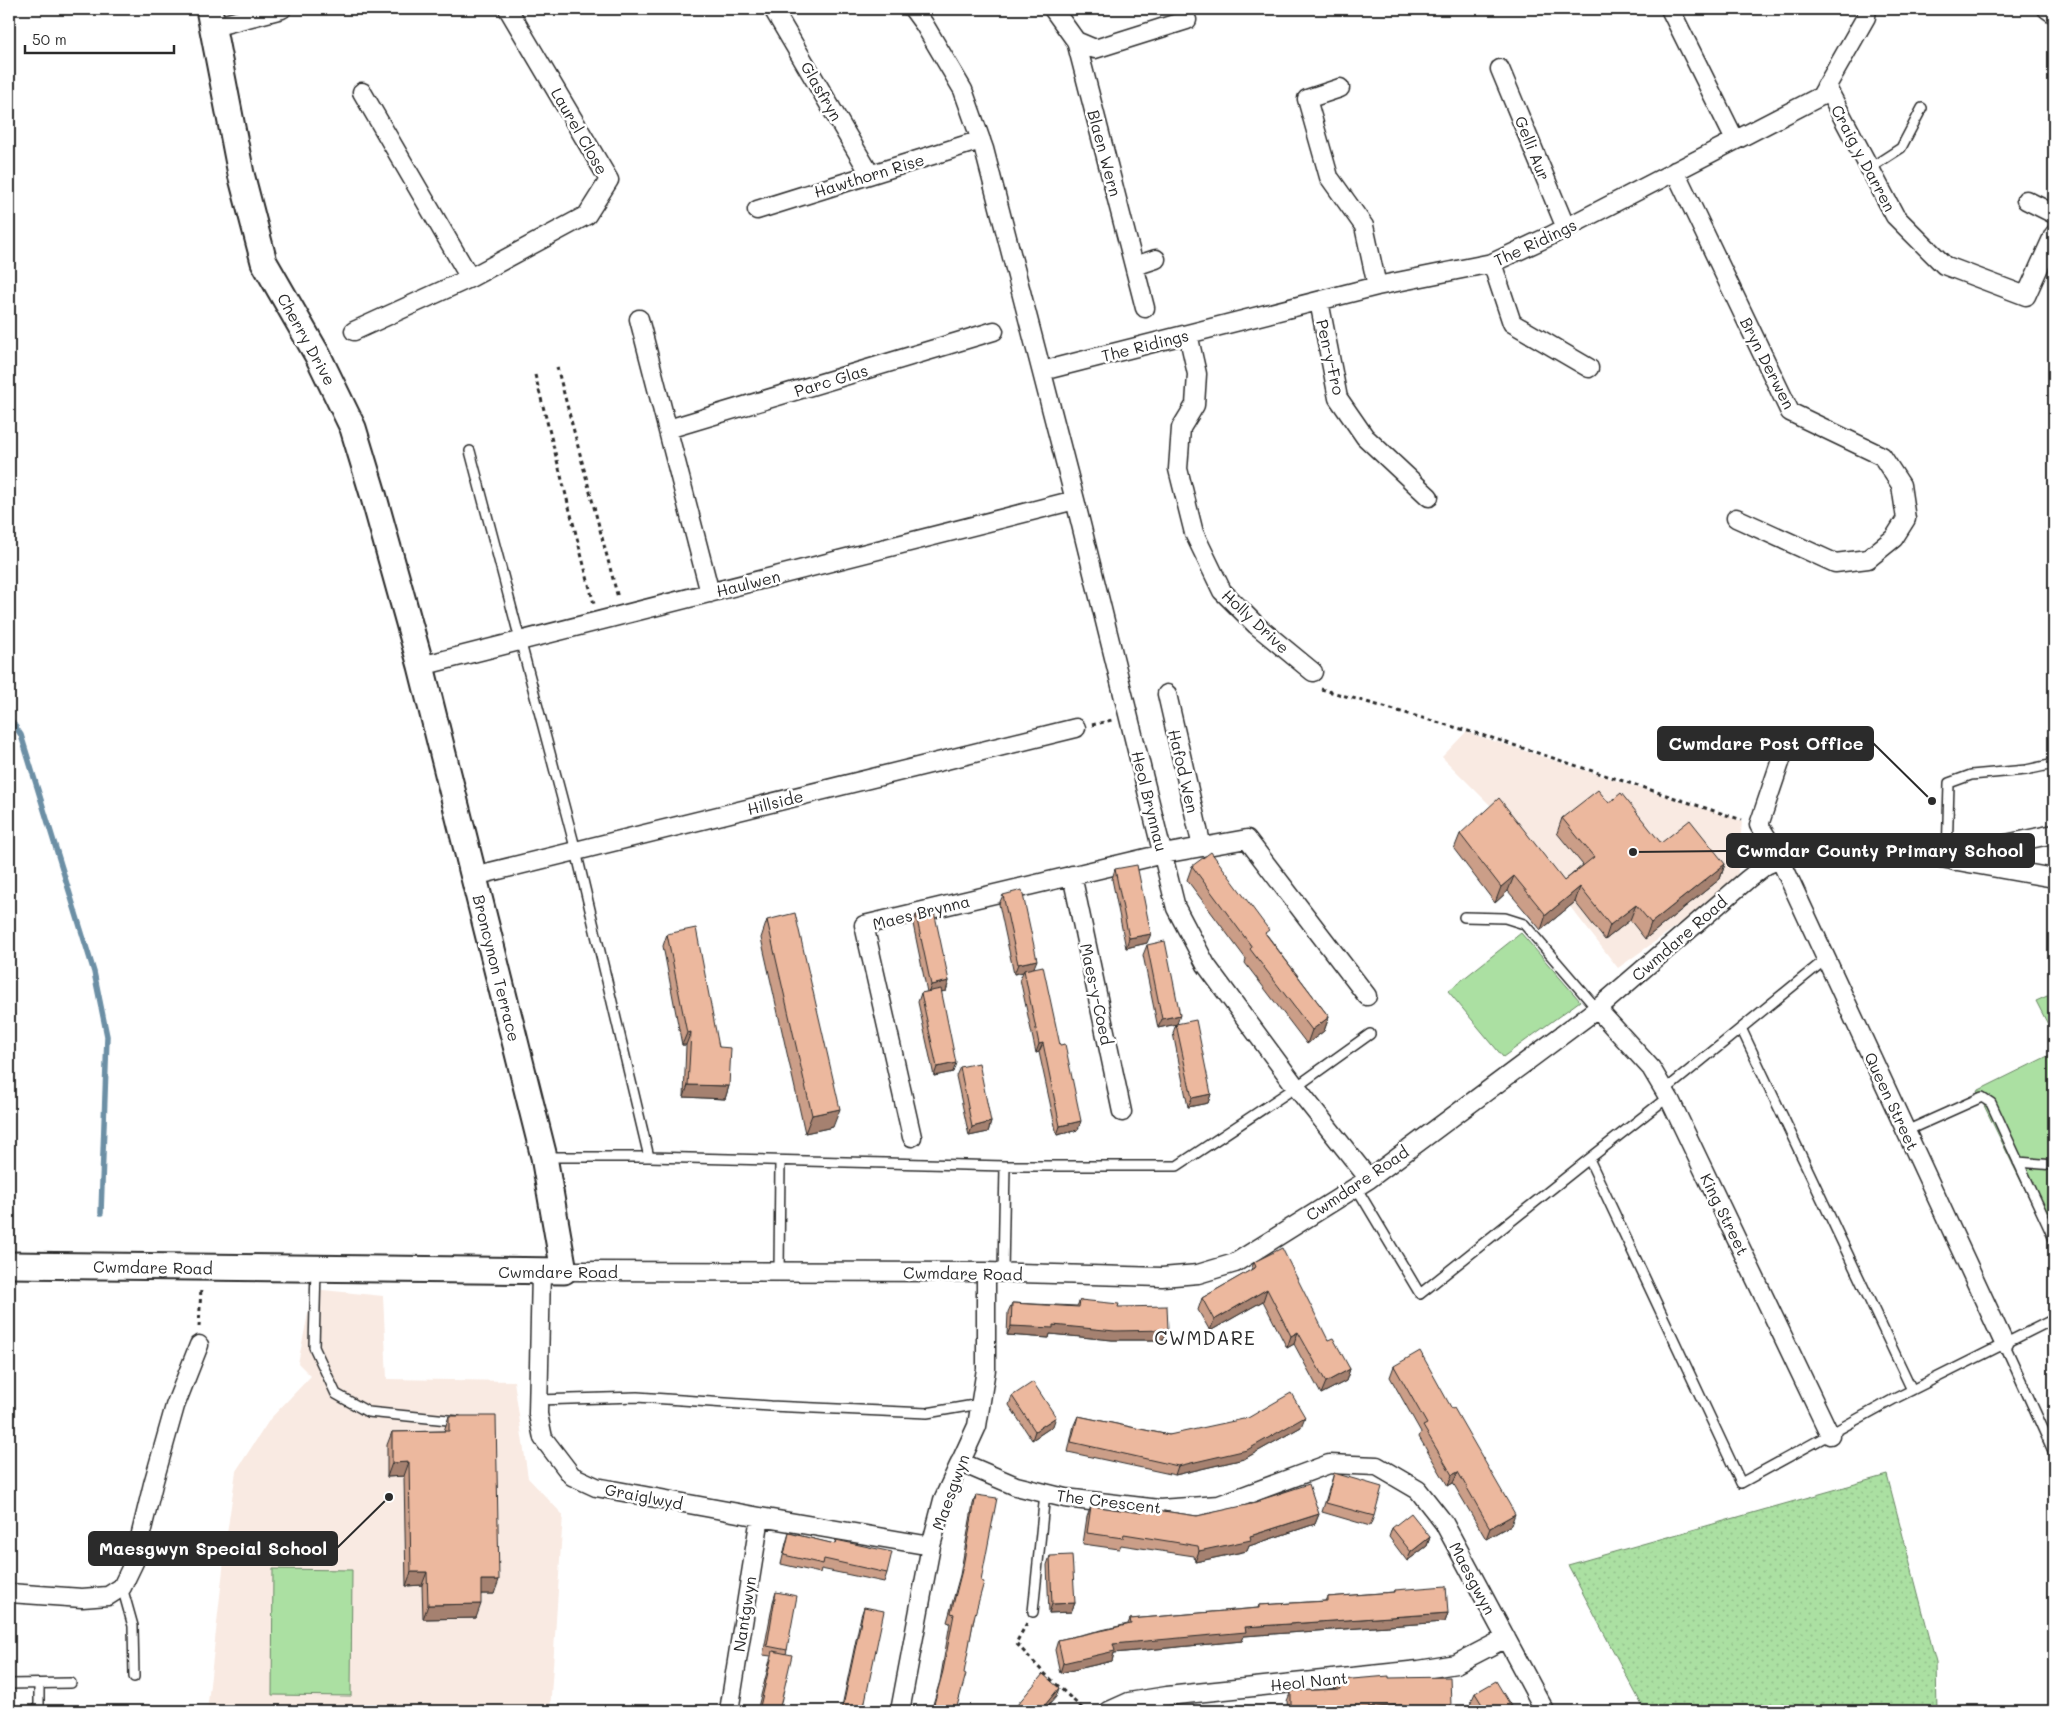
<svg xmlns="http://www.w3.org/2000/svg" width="2063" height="1720" font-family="Mali,sans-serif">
<defs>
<pattern id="grass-dots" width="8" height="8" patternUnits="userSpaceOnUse" patternTransform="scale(1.25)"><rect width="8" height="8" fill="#abe0a2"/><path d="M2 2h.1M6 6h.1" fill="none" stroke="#93c08c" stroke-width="1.8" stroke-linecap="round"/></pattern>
</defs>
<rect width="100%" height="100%" fill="#fff"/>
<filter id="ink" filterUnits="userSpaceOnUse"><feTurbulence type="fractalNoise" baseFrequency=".02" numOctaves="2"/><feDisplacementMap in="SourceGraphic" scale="10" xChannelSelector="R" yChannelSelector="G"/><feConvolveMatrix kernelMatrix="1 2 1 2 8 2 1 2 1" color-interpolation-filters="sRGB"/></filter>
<g filter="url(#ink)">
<!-- built -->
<path fill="#f9eae2" d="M1466 732 1742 821 1737 883 1618 968 1493 808 1442 757Z
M313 1289 383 1296 387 1379 514 1381 528 1478 563 1515 550 1711H207L227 1534 236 1471 270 1419 311 1376 298 1363Z"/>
<!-- grass -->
<path fill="url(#grass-dots)" stroke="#6b8666" d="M1887 1475 1936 1662 1937 1711H1645L1568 1565Z"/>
<!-- green -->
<path fill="#abe0a2" stroke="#6b8666" d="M1521 933 1580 1001 1503 1057 1448 991Z
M2054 993V1036L2036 1001Z
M2054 1053V1249L1977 1091Z
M273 1569 352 1570 351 1696 272 1695Z"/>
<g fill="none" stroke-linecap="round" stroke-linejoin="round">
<!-- stream -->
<path stroke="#6c8fa5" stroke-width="5.5" d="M9 717 21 735 94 972 107 1036 101 1213"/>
<defs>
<path id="lane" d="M1870 168 1901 148 1922 108
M470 451 576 851 649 1157
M1947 859 1949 783 1971 775 2026 770 2054 764
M1464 917 1505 918 1524 924 1597 1009
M1741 1028 1912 1390
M1664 1091 1826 959
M1668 1097 1589 1159 1741 1483 1894 1399 2054 1319
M1906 1131 1982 1097 1991 1103 2054 1239
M544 1157H649L1005 1166H1177L1296 1087 1370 1034
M2018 1162 2054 1165
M1356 1187 1420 1294 1589 1159
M316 1269 314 1347 336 1394 368 1412 458 1421
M779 1272 780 1161
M1003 1273 1005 1166
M2004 1343 2054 1453
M538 1400 637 1397 770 1406 927 1413 980 1404
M122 1587 133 1626 134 1677
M1033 1612 1045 1493
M9 1684 71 1683
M39 1684V1711"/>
<path id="street" d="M773 9 870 174
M913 9 924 24 963 90 984 149 1075 500 1176 908 1206 965 1296 1087 1369 1179
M1053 9 1076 41 1095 49 1187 20
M1670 9 1735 140
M2047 9 2054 14
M213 27 282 9
M1076 41 1145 308
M1500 69 1566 228
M1826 86 1895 216 1944 265 2026 296 2054 234
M1340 88 1307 99 1329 177 1364 226 1377 286
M362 92 470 278
M1675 171 1790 412 1882 456 1901 485 1906 519 1894 538 1868 559 1835 563 1736 518
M2026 200 2054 214
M757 210 981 140
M1492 263 1512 323 1589 368
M1135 266 1156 259
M1319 301 1338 398 1365 437 1429 497
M639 319 710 593
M354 331 470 278 587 215 609 180 508 9
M1188 334 1197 374 1195 405 1181 428 1178 469 1194 533 1222 591 1256 625 1313 672
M1042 371 1377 286 1492 263 1550 236 1821 96 1866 17 1867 9
M668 429 994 331
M421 666 1075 500
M1167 694 1202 847
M1787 742 1759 825 1780 859 2004 1343
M1954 861 1967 852 2054 834
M1072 875 1122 1112
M474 876 1076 728
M1597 1009 1651 1068 1670 1100 1830 1435
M912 1137 864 925 1163 854 1247 839 1367 996
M541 1271 538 1414 543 1438 572 1476 596 1487 760 1517 931 1546
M564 1271 986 1272 1162 1277 1198 1274 1235 1263 1369 1179 1597 1009 1748 879 1766 865 1780 859 1807 853 1852 848 1907 852 2054 878
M960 1462 1016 1486 1065 1498 1159 1509 1219 1505 1329 1464 1377 1466 1418 1490 1444 1523 1545 1711
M9 1593 82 1598 108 1596 122 1587 134 1562 153 1484 175 1406 199 1345
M729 1711 760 1517
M900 1711 931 1546 943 1500 977 1426 986 1369V1272
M1109 1711 1129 1702 1167 1696 1419 1670 1456 1664 1506 1638"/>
<path id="secondary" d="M9 1265 564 1271 544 1157 421 666 373 494 353 428 318 356 264 262 241 174 209 9"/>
</defs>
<!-- lane casing -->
<use href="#lane" stroke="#2b2b2b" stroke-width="12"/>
<!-- street casing -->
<use href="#street" stroke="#2b2b2b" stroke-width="21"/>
<!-- secondary casing -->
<use href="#secondary" stroke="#2b2b2b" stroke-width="29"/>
<!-- path -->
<path stroke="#2b2b2b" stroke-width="3" stroke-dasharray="4 4" stroke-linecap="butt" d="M557 367 618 598
M535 375 594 604
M1321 689 1489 737 1742 820
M1092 725 1112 720
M199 1327 201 1288
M1027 1623 1016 1643 1042 1671 1085 1711"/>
<!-- lane -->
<use href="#lane" stroke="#fff" stroke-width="9"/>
<!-- street -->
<use href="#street" stroke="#fff" stroke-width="18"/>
<!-- secondary -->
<use href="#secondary" stroke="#fff" stroke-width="25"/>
</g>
<!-- wall -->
<path fill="#cb9e88" stroke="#2b2b2b" d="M1609 803 1661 843 1725 864 1720 879 1645 939 1630 920 1605 940 1575 902 1541 930 1508 891 1495 903 1454 849 1460 834 1564 881 1583 865 1557 833 1562 818Z
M1192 866 1267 935 1329 1017 1324 1031 1307 1044 1245 963 1246 959 1187 880Z
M1115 869 1147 943 1126 948 1112 879Z
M1003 895 1034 968 1078 1130 1057 1135 1039 1052 1036 1053 1020 979 1023 972 1014 974 999 904Z
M916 915 949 981 946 991 941 992 953 1072 934 1076 918 1002 921 993 927 992 913 924Z
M767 920 833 1127 805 1133 761 938Z
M667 934 719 1047 729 1086 725 1099 684 1097 686 1045H682L663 946Z
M1147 945 1177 1024 1211 1094 1208 1103 1188 1107 1173 1033 1176 1024 1158 1028 1143 955Z
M960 1067 991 1122 988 1132 969 1136 956 1076Z
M1254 1262 1328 1340 1350 1369 1346 1381 1321 1394 1294 1344 1287 1348 1263 1301 1210 1331 1198 1310 1202 1298 1251 1270Z
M1080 1300 1118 1307 1164 1340H1112L1050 1334 1049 1338 1007 1335 1008 1312 1012 1303 1077 1306Z
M1394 1366 1511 1525 1486 1539 1453 1483 1448 1486 1419 1437 1421 1432 1390 1377Z
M1012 1396 1053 1426 1032 1440 1009 1405Z
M449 1416 494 1594H481L476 1618 423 1619 422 1585 406 1586 404 1476 387 1477V1445L392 1432 444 1431Z
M1078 1416 1169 1435 1301 1427 1244 1459 1175 1475 1068 1452 1074 1425Z
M1334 1473 1374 1516 1370 1526 1322 1512Z
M976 1495 974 1618 956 1710V1711H931L940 1681 950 1623 947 1622 960 1575 973 1504Z
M1260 1500 1319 1514 1315 1524 1249 1546 1247 1551 1195 1562 1194 1556 1121 1545 1119 1549 1083 1544 1087 1517 1091 1506 1141 1513 1143 1508 1197 1516 1259 1503Z
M1392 1528 1430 1537 1427 1546 1407 1561 1389 1537Z
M789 1533 834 1544 836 1540 887 1573 884 1582 821 1569 820 1573 781 1564 786 1543Z
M1050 1556 1075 1603 1071 1612 1049 1613 1047 1565Z
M1395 1590 1448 1613 1445 1622 1244 1636 1242 1641 1114 1653 1112 1661 1060 1673 1055 1650 1058 1640 1128 1624 1130 1619 1258 1608 1259 1605 1325 1601 1327 1597 1394 1592Z
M776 1592 787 1650 786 1654 779 1711H757L771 1656 763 1655 773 1602Z
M864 1607 863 1711H841L861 1616Z
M1389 1678 1451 1706 1449 1711H1288L1287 1701 1291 1691 1336 1689 1340 1680Z
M1475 1693 1514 1711H1477L1471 1702Z"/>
<!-- shaded-wall -->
<path fill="#a5816f" stroke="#2b2b2b" d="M1725 864 1720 879 1645 939 1651 923Z
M1514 876 1508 891 1495 903 1501 887Z
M1580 887 1575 902 1541 930 1546 915Z
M1636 905 1630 920 1605 940 1610 925Z
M1151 934 1147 943 1126 948 1129 938Z
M1037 960 1033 970H1024L1023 972 1014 974 1018 964Z
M949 981 946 991 928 994 931 985Z
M1180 1015 1177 1024 1158 1028 1162 1019Z
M1329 1017 1324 1031 1307 1044 1312 1030Z
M691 1032 686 1045H682L687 1033Z
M1043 1043 1039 1052 1036 1053 1039 1044Z
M956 1063 953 1072 934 1076 937 1067Z
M688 1085 729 1086 725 1099 684 1097Z
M1211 1094 1208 1103 1188 1107 1192 1098Z
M840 1109 833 1127 805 1133 812 1115Z
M1081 1121 1078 1130 1057 1135 1060 1126Z
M991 1122 988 1132 969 1136 972 1127Z
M1267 1289 1263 1301 1210 1331 1214 1320Z
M1053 1325 1168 1330 1164 1340H1112L1050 1334 1049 1338 1007 1335 1011 1326Z
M1298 1332 1294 1344 1287 1348 1291 1336Z
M1350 1369 1346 1381 1321 1394 1326 1382Z
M1056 1417 1053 1426 1032 1440 1035 1431Z
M1305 1417 1301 1427 1244 1459 1175 1475 1178 1466Z
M409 1462 404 1476 387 1477 392 1463Z
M1458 1472 1453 1483 1448 1486 1452 1475Z
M1319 1514 1315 1524 1249 1546 1247 1551 1195 1562 1199 1551 1250 1536Z
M1515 1514 1511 1525 1486 1539 1490 1528Z
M1430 1537 1427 1546 1407 1561 1411 1552Z
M411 1572H427L422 1585 406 1586Z
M481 1580H499L494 1594H476Z
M1075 1603 1071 1612 1049 1613 1052 1604Z
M481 1604 476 1618 423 1619 428 1605Z
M1448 1613 1445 1622 1244 1636 1242 1641 1114 1653 1112 1661 1060 1673 1063 1663 1113 1644 1245 1627Z
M1059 1688 1056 1697 1044 1711H1040Z
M1404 1705 1402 1711H1327Z
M1451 1706 1449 1711H1403L1404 1707Z"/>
<!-- building -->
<path fill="#ecb89e" stroke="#2b2b2b" d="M1598 790 1609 803 1621 793 1661 843 1690 820 1725 864 1651 923 1636 905 1610 925 1580 887 1546 915 1514 876 1501 887 1460 834 1499 798 1564 881 1594 857 1562 818Z
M1211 852 1269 930 1265 933 1329 1017 1312 1030 1250 949 1252 947 1192 866Z
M1137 865 1151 934 1129 938 1115 869Z
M1022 890 1037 960 1018 964 1003 895Z
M934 911 949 981 931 985 916 915Z
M795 913 840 1109 812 1115 767 920Z
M696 928 719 1047 731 1048 729 1086 688 1085 691 1032 687 1033 667 934Z
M1165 941 1180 1015 1162 1019 1147 945Z
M1043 966 1060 1045 1065 1044 1081 1121 1060 1126 1043 1043 1039 1044 1024 970Z
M941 989 956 1063 937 1067 921 993Z
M1196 1020 1211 1094 1192 1098 1176 1024Z
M979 1063 991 1122 972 1127 960 1067Z
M1282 1248 1328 1340 1333 1338 1350 1369 1326 1382 1298 1332 1291 1336 1267 1289 1214 1320 1202 1298 1256 1267 1254 1262Z
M1080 1300 1119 1304 1118 1307 1167 1306 1168 1330 1115 1331 1053 1325V1328L1011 1326 1012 1303 1079 1307Z
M1420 1351 1452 1409 1454 1408 1515 1514 1490 1528 1458 1472 1452 1475 1423 1426 1427 1424 1394 1366Z
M1033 1382 1056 1417 1035 1431 1012 1396Z
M1291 1393 1305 1417 1247 1450 1178 1466 1071 1442 1078 1416 1169 1435 1248 1418Z
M449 1416H496L499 1580H481V1604L428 1605 427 1572H411L409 1462 392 1463V1432L449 1431Z
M1334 1473 1382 1487 1374 1516 1326 1503Z
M1309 1484 1319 1514 1250 1536 1251 1540 1199 1551 1198 1546 1124 1534 1123 1538 1087 1533 1091 1506 1142 1513 1143 1508 1197 1516 1260 1502V1500Z
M976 1495 997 1498 981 1581 984 1582 974 1618 964 1673 966 1674 956 1710 934 1704 943 1671 954 1614 951 1613 963 1566Z
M1411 1513 1430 1537 1411 1552 1392 1528Z
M789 1533 835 1544 836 1540 892 1552 887 1573 824 1559 823 1564 784 1555Z
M1072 1555 1075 1603 1052 1604 1050 1556Z
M1446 1586 1448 1613 1245 1627 1246 1632 1113 1644 1115 1651 1063 1663 1058 1640 1131 1624 1130 1619 1259 1608V1605L1327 1601V1597L1395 1592V1590Z
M776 1592 797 1596 787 1650 767 1646Z
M864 1607 884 1611 863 1711H842Z
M773 1651 792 1655 779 1711H759Z
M1043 1674 1059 1688 1040 1711H1012Z
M1389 1676V1678L1450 1677 1451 1706 1404 1707V1705L1327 1711H1291V1691L1341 1689 1340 1680Z
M1496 1681 1514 1711H1486L1475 1693Z"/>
</g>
<g text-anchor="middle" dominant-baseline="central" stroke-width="5" stroke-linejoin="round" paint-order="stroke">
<!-- street labels -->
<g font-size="16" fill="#2b2b2b" stroke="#fff">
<text transform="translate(822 91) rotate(60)">Glasfryn</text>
<text transform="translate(580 131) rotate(60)">Laurel Close</text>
<text transform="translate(1533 148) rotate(68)">Gelli Aur</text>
<text transform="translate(1105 153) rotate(75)">Blaen Wern</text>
<text transform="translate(1864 158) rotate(62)">Craig y Darren</text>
<text transform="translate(869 175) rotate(-17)">Hawthorn Rise</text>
<text transform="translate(1535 242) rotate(-25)">The Ridings</text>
<text transform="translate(307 339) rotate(61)">Cherry Drive</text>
<text transform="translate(1145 345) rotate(-14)">The Ridings</text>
<text transform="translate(1331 357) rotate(77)">Pen-y-Fro</text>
<text transform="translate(1768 363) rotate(63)">Bryn Derwen</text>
<text transform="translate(831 380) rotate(-17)">Parc Glas</text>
<text transform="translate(748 583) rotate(-14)">Haulwen</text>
<text transform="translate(1256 621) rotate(43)">Holly Drive</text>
<text transform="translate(1184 771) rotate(77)">Hafod Wen</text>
<text transform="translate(1150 801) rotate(76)">Heol Brynnau</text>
<text transform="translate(775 802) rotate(-14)">Hillside</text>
<text transform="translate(921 912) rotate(-14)">Maes Brynna</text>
<text transform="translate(1679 938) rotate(-41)">Cwmdare Road</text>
<text transform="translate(497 968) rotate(76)">Broncynon Terrace</text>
<text transform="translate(1097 994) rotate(78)">Maes-y-Coed</text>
<text transform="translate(1892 1101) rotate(65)">Queen Street</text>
<text transform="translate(1357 1183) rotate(-34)">Cwmdare Road</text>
<text transform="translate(1725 1214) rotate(64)">King Street</text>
<text transform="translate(153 1267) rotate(1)">Cwmdare Road</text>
<text x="558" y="1271">Cwmdare Road</text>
<text transform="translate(963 1273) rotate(1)">Cwmdare Road</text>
<text transform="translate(950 1492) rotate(-70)">Maesgwyn</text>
<text transform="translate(644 1496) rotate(11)">Graiglwyd</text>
<text transform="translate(1109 1501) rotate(7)">The Crescent</text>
<text transform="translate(1473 1578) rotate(62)">Maesgwyn</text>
<text transform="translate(744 1614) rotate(-81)">Nantgwyn</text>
<text transform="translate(1309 1681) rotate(-6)">Heol Nant</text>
</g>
<!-- quarter labels -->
<g font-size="19" letter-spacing="1" fill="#2b2b2b" stroke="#fff">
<text x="1205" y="1337">CWMDARE</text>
</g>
</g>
<!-- callouts -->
<path fill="none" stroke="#2b2b2b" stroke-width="2" d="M1932 801L1873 743M1633 852L1727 851M389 1497L337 1548"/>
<g fill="#2b2b2b" stroke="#fff" stroke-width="2">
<circle cx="1932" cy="801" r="5"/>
<circle cx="1633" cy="852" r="5"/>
<circle cx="389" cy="1497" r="5"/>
</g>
<g fill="#2b2b2b" stroke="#2b2b2b" stroke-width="2">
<rect x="1658" y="727" width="215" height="33" rx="5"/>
<rect x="1727" y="834" width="307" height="33" rx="5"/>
<rect x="89" y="1532" width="248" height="33" rx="5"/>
</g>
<g font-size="18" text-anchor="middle" font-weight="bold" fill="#fff">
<text x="1766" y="750">Cwmdare Post Office</text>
<text x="1880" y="857">Cwmdar County Primary School</text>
<text x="213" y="1555">Maesgwyn Special School</text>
</g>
<!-- margin -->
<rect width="2063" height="1720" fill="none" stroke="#fff" stroke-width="30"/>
<rect x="15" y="15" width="2033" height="1690" fill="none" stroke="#2b2b2b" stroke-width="2" filter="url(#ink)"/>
<!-- scale -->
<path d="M25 45v8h149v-8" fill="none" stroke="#2b2b2b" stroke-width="2.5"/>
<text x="32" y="45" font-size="15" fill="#2b2b2b" stroke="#ffffff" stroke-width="4" paint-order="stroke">50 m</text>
</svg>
